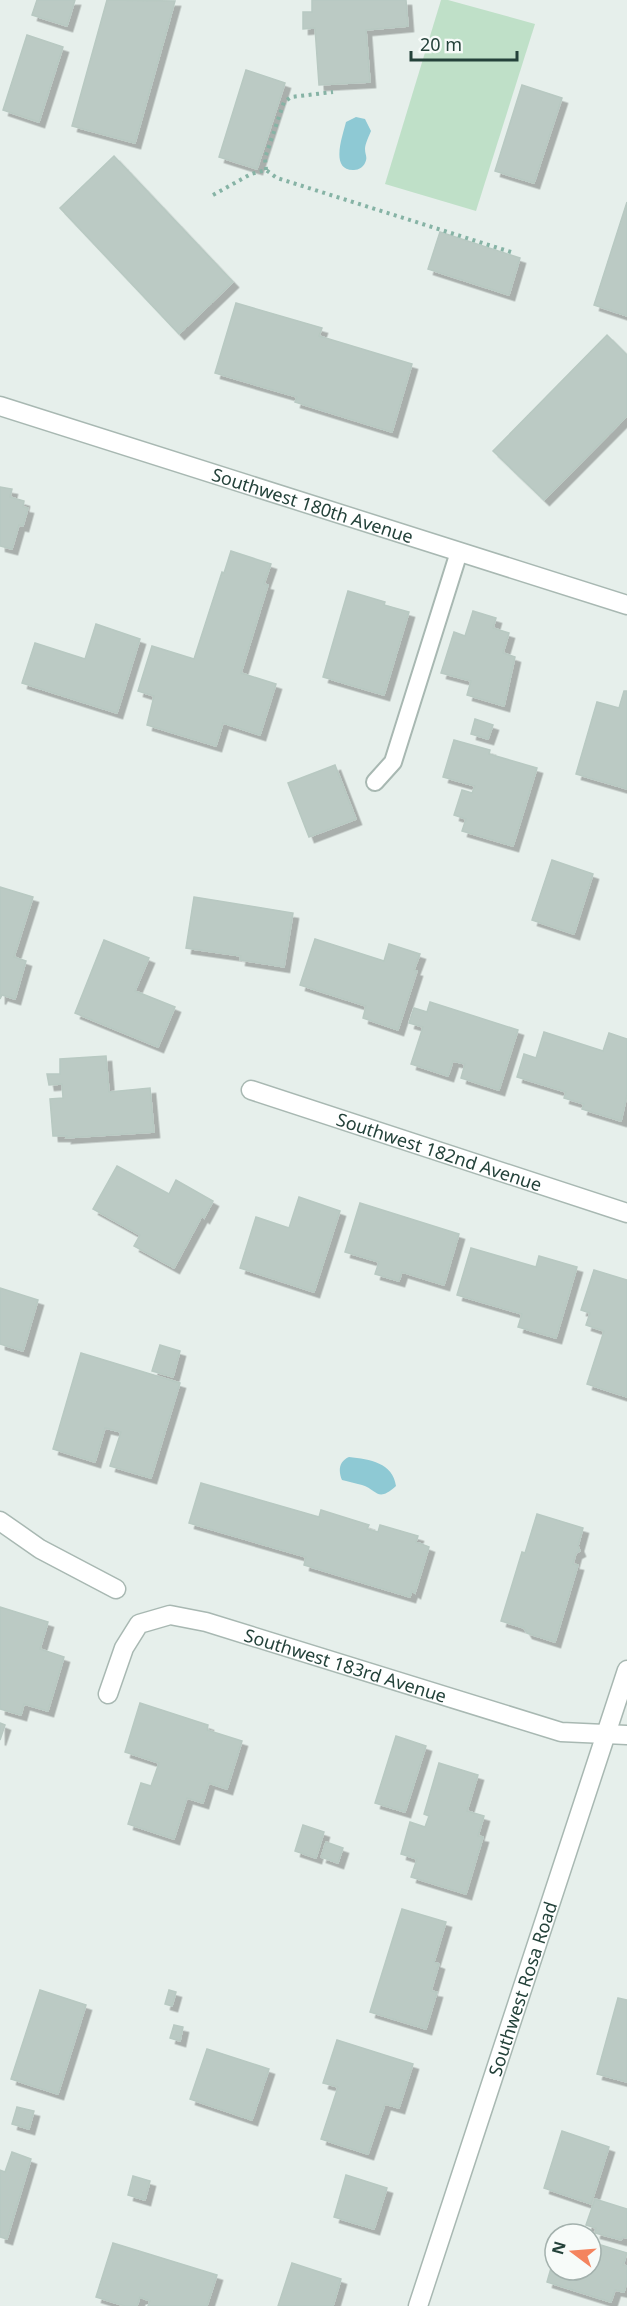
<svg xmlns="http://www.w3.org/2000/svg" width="627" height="2306" font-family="'Noto Sans',sans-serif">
<defs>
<filter id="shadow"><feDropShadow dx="5.5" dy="5.5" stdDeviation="0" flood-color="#0004"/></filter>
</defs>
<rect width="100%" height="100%" fill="#e6efeb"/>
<!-- green -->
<path fill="#bfe0c8" d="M441 0H448L535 24 476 211 385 184Z"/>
<!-- water -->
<path fill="#8ec9d4" d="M356 117 365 119 371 131C369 136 365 144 365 149 365 155 368 157 365 163 363 167 359 170 354 170 329 171 343 135 346 122Z
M349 1457C370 1459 393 1463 396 1486 377 1503 378 1490 362 1485 355 1483 349 1482 342 1480 338 1471 339 1461 349 1457Z"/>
<!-- building -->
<path fill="#bbcac4" stroke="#b8c9c2" stroke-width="1.5" filter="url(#shadow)" d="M37 0H75L67 26 32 15Z
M107 0 175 1 135 143 72 126Z
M312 0H406L408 26 366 30 370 82 319 85 315 28 303 29V12H312Z
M27 35 63 47 39 122 3 110Z
M246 70 285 83 257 169 219 157Z
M522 85 562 98 534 183 495 171Z
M114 156 233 282 179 334 60 208Z
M627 202V316L594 305Z
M440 232 520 258 509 295 428 269Z
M236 303 322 328 319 336 412 364 392 432 295 402 297 397 215 373Z
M607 335 627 355V416L544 500 493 451Z
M0 487 12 489 10 497 24 501 23 507 28 508 23 526 19 525 12 549 0 546Z
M231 551 271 564 264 584 268 585 241 673 276 684 260 735 223 723 216 746 147 725 154 696 138 691 152 646 194 659 222 572 224 573Z
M348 591 385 602 384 605 409 612 384 695 323 677Z
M473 611 496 618 493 628 509 633 503 653 515 657 504 706 467 695 471 681 441 673 454 632 465 636Z
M96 624 140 639 117 713 22 683 35 643 85 659Z
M624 691H627V789L576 774 597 702 619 708Z
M475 719 493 725 488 739 471 734Z
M454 740 490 750 489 754 537 768 513 846 462 831 466 819 454 815 462 790 472 793 475 786 443 777Z
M335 765 356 819 309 837 288 783Z
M552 860 593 874 574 934 532 920Z
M0 887 33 897 14 957 26 961 15 999 2 995 0 999Z
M194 897 293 913 284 967 240 960 241 956 186 948Z
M315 939 384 961 389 944 420 954 414 970 417 971 398 1030 363 1018 366 1006 300 985Z
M104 940 149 958 135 991 175 1007 158 1047 75 1013Z
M430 1002 518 1030 499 1090 461 1078 465 1064 453 1061 448 1076 411 1064 423 1027 409 1023 414 1008 427 1012Z
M544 1032 603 1051 609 1033 627 1039V1095L621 1121 582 1109 584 1104 564 1098 566 1092 517 1077 524 1054 536 1058Z
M106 1056 109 1092 150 1088 154 1132 66 1138 67 1136H53L50 1099 63 1098 62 1084 49 1085 47 1074H60V1059Z
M117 1166 169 1194 176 1180 213 1201 204 1218 202 1216 174 1268 134 1246 140 1235 93 1209Z
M299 1197 340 1211 314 1292 240 1268 256 1217 289 1228Z
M360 1203 459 1234 444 1285 402 1272 399 1281 375 1274 379 1262 345 1252Z
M471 1248 536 1267 539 1256 577 1267 556 1338 518 1327 522 1314 457 1295Z
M594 1270 627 1280V1397L587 1384 604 1331 586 1325 590 1313 581 1310Z
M0 1288 38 1300 23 1351 0 1344Z
M160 1345 180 1351 173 1377 152 1371Z
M81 1353 180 1383 151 1478 110 1466 121 1432 105 1428 95 1462 53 1449Z
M201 1483 319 1517 321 1510 369 1525 367 1529 378 1532 380 1525 418 1536 416 1542 429 1547 415 1593 412 1591 410 1597 304 1565 306 1557 189 1523Z
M537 1514 583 1528 578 1546 580 1551 576 1553 573 1564 578 1565 555 1642 527 1633 524 1628 501 1621 522 1552 525 1553Z
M0 1607 48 1622 40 1649 64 1657 48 1711 24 1704 21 1715 0 1709Z
M140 1703 208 1725 207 1730 242 1741 227 1789 209 1783 203 1803 187 1798 174 1839 128 1824 141 1783 151 1786 159 1763 125 1752Z
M0 1723 5 1725 0 1740Z
M396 1736 426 1746 405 1812 375 1803Z
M439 1763 478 1775 467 1811 484 1816 478 1836 483 1837 466 1894 411 1877 417 1859 401 1854 410 1822 425 1827 429 1816 424 1814Z
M303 1825 324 1832 316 1858 295 1851Z
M326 1842 343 1848 338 1863 321 1857Z
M402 1909 446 1922 434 1962 439 1964 431 1991 437 1992 426 2029 370 2012Z
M40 1990 86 2005 58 2094 11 2079Z
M169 1990 176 1992 172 2006 165 2004Z
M618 1998 627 2000V2082L597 2074Z
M174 2025 183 2027 180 2041 170 2038Z
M337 2040 413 2064 399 2108 385 2104 368 2154 321 2139 338 2087 323 2083Z
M207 2049 269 2069 252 2120 190 2099Z
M17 2107 34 2111 29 2129 12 2124Z
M562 2131 609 2147 591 2204 544 2188Z
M12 2152 31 2159 7 2239 0 2237V2170L5 2172Z
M346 2175 387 2188 374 2229 334 2217Z
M133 2176 150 2181 145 2200 128 2195Z
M595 2199 627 2209V2238L623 2237 621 2240 595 2233 596 2228 586 2225Z
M591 2242 627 2253 623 2265 627 2266V2281L624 2292 615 2290 611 2302 547 2282 555 2254V2270H591Z
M113 2243 217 2275 207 2306H148L150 2301 140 2297 137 2306H125L96 2297Z
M292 2263 341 2279 333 2306H278Z"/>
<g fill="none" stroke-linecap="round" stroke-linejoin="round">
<defs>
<path id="service" d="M375 782 393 762 459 552"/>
<g id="minor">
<path id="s1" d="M0 406 627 605"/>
<path id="s2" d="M251 1090 627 1213"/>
<path d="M0 1521 40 1549 116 1589"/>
<path id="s3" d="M108 1694 124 1648 139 1624 170 1615 206 1622 561 1732 627 1735"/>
<path id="s4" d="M418 2306 627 1670"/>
</g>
</defs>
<!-- service casing -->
<use href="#service" stroke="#a8b8b2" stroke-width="20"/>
<!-- minor casing -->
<use href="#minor" stroke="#a8b8b2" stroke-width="21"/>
<!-- path -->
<path stroke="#86b3a5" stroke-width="4" stroke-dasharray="3 4.5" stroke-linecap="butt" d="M266 170 265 158 284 102 291 97 333 92
M213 195 251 174 266 170 277 178 511 252"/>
<!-- service -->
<use href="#service" stroke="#fff" stroke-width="16"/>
<!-- minor -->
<use href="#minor" stroke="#fff" stroke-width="18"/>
</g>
<g text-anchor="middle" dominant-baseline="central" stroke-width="4.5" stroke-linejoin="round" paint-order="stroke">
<!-- street labels -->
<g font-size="18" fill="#24423a" stroke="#f7fbf9">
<text stroke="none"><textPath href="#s1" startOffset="328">Southwest 180th Avenue</textPath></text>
<text stroke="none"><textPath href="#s2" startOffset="198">Southwest 182nd Avenue</textPath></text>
<text stroke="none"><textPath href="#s3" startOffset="292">Southwest 183rd Avenue</textPath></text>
<text stroke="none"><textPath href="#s4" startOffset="334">Southwest Rosa Road</textPath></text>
</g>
</g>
<!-- north arrow -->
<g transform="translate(573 2252) rotate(286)"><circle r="28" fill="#f7fbf9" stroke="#a3b1ad" stroke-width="1.5"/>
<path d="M0-4.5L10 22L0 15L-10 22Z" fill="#f4845f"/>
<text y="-9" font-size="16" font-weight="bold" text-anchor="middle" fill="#24423a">N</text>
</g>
<!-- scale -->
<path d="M411 51v9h106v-9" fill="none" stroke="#24423a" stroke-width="3"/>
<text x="420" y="51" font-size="18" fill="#24423a" stroke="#f7fbf9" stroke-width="4.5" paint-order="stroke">20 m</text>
</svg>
